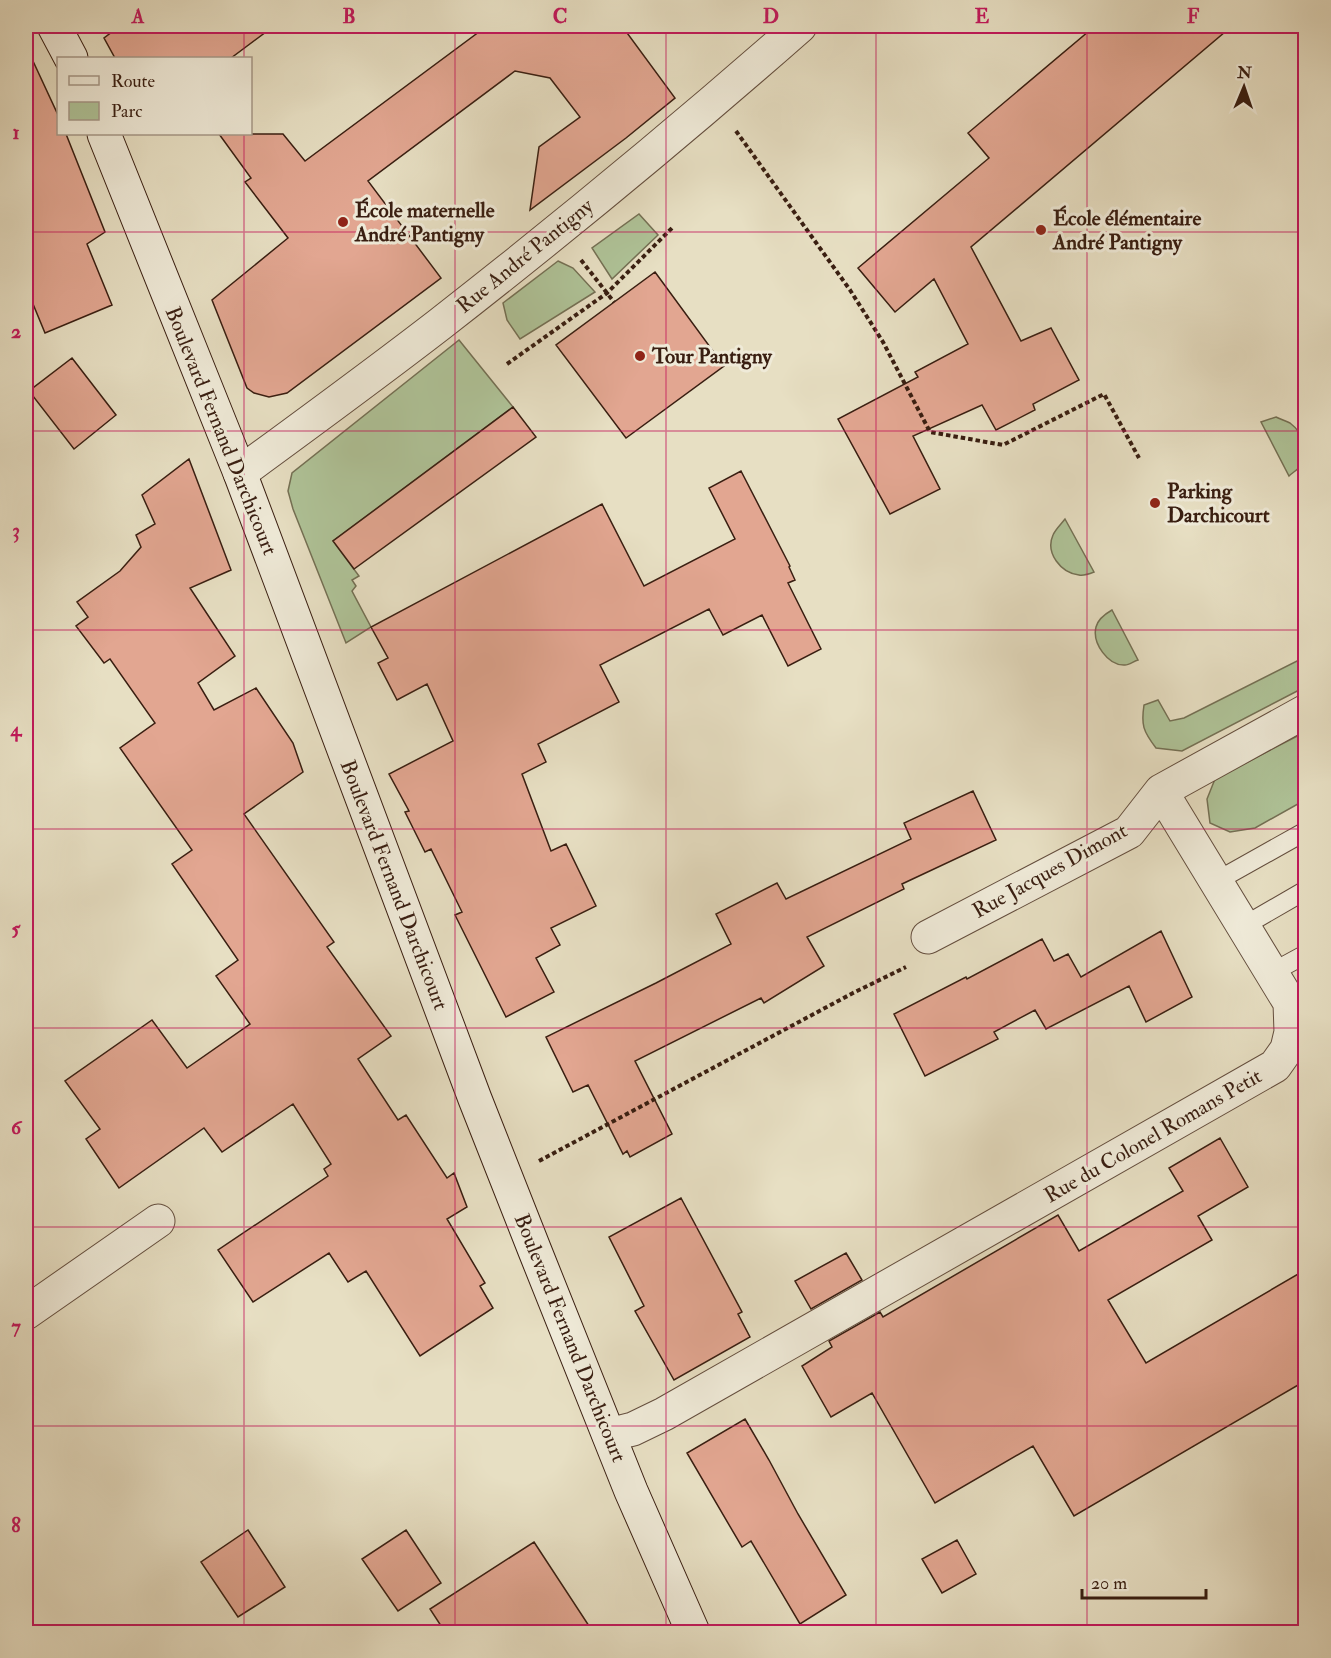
<svg xmlns="http://www.w3.org/2000/svg" width="1331" height="1658" font-family="'IM FELL Double Pica',serif">
<rect width="100%" height="100%" fill="#e7dfc3"/>
<filter id="stains"><feTurbulence type="fractalNoise" baseFrequency=".00333" numOctaves="4"/><feColorMatrix values="0 0 0 0 .2 0 0 0 0 .09 0 0 0 0 .02 0 0 0 .5 -.17"/></filter>
<radialGradient id="worn" r=".72"><stop offset=".6" stop-color="#630" stop-opacity="0"/><stop offset="1" stop-color="#630" stop-opacity=".3"/></radialGradient>
<!-- green -->
<path fill="#afc398" stroke="#747054" stroke-width="1.5" d="M639 214 658 235 612 279 592 248Z
M558 261 573 268 595 292 520 339 507 320 503 303Z
M459 340 513 407 333 541 359 576 352 580 356 586 352 591 371 627 346 643 293 509 288 491 292 473Z
M1276 417C1280 419 1286 421 1290 423 1302 432 1312 453 1300 467 1297 470 1292 473 1289 476L1261 422Z
M1065 519 1094 572C1089 574 1084 576 1079 575 1061 573 1045 553 1053 535 1055 530 1061 524 1065 519Z
M1112 610 1138 660C1134 661 1129 665 1125 665 1108 666 1092 643 1096 627 1098 619 1105 614 1112 610Z
M1305 657V687L1182 751 1156 748C1143 731 1141 725 1144 705L1158 700 1170 721 1184 718Z
M1305 732V800L1255 828 1230 832 1210 823 1207 799 1215 779Z"/>
<!-- building -->
<path fill="#e2a691" stroke="#391e11" stroke-width="1.5" d="M120 26H274L231 58H115L104 38Z
M487 26H622L675 98 626 138 530 210 539 147 580 117 550 78 515 71 368 181 441 278 287 393 269 397 254 393 247 388 212 300 288 238 245 182 251 178 219 134H283L305 161Z
M1095 26H1232L971 247 1021 341 1051 328 1079 380 1033 404 1035 410 996 430 982 405 913 436 940 489 890 514 838 419 918 377 915 372 968 344 934 279 895 312 858 268 989 158 968 133Z
M26 46 58 115V134H66L105 232 87 244 112 305 45 333 26 287Z
M655 272 724 366 626 438 556 345Z
M72 358 116 415 74 449 29 391Z
M513 407 536 437 354 569 333 541Z
M189 459 231 570 190 588 235 656 198 683 214 710 256 688 293 743 303 772 244 814 334 942 327 947 391 1036 358 1059 398 1120 406 1115 447 1178 454 1173 467 1207 447 1219 485 1283 480 1286 493 1308 420 1356 366 1271 348 1282 329 1253 253 1302 218 1250 328 1176 324 1169 331 1164 293 1104 222 1152 204 1128 119 1188 86 1139 100 1129 65 1081 152 1020 187 1068 250 1024 216 976 238 960 172 864 192 850 120 748 155 723 110 659 104 663 76 626 88 617 77 602 120 571 141 547 136 535 155 524 142 495Z
M741 471 790 566 789 567 795 580 788 583 821 649 788 666 762 615 723 635 709 609 600 665 619 702 538 744 546 762 522 774 551 851 566 844 596 906 551 928 560 945 536 958 554 992 506 1017 455 915 462 912 431 849 425 852 405 812 409 811 389 774 453 741 427 684 397 700 378 663 388 658 371 627 602 504 644 586 735 539 709 488Z
M973 791 996 840 902 884 904 889 807 937 824 966 764 1003 761 998 635 1061 672 1134 630 1157 627 1151 623 1154 588 1085 573 1092 546 1037 656 983 731 944 716 914 777 883 786 899 911 839 904 823Z
M1161 931 1192 997 1146 1022 1129 986 1046 1029 1035 1010 994 1032 998 1039 925 1076 894 1014 966 977 967 979 1042 939 1054 961 1068 954 1081 977Z
M1220 1138 1248 1187 1198 1216 1212 1240 1108 1300 1146 1363 1305 1270V1381L1074 1516 1033 1446 935 1503 872 1393 831 1417 802 1366 832 1347 829 1341 880 1312 883 1317 1058 1215 1079 1251 1183 1191 1169 1168Z
M681 1198 742 1312 738 1314 750 1337 674 1380 635 1311 644 1306 609 1237Z
M846 1253 862 1280 811 1309 795 1281Z
M745 1419 769 1460 798 1514 846 1595 800 1624 751 1541 742 1547 687 1453Z
M248 1530 285 1587 238 1617 201 1562Z
M406 1530 441 1583 398 1611 362 1559Z
M957 1540 976 1574 942 1593 922 1559Z
M534 1542 593 1632H445L430 1609Z"/>
<g fill="none" stroke-linecap="round" stroke-linejoin="round">
<defs>
<path id="lane" d="M1215 882 1306 831
M1242 927 1306 890
M1271 973 1306 954"/>
<path id="street" d="M240 473C307 424 374 375 440 324 563 228 683 129 800 26
M928 937 1129 832 1161 791 1306 711
M26 1313 158 1221
M609 1435 633 1429 664 1414 1275 1066 1287 1049 1291 1032 1290 1003 1161 791"/>
<path id="secondary" d="M54 26 71 58
M104 134 240 473 475 1099 535 1251 631 1491 693 1632"/>
</defs>
<!-- lane casing -->
<use href="#lane" stroke="#644e3e" stroke-width="20"/>
<!-- street casing -->
<use href="#street" stroke="#644e3e" stroke-width="35"/>
<!-- secondary casing -->
<use href="#secondary" stroke="#391e11" stroke-width="35"/>
<!-- path -->
<path stroke="#391e11" stroke-width="4" stroke-dasharray="4.5 3" stroke-linecap="butt" d="M736 131 850 290 883 342 930 432 1003 445 1104 394 1139 458
M581 260 614 302
M507 364 607 293 674 226
M539 1161 853 993 906 967"/>
<!-- lane -->
<use href="#lane" stroke="#efead8" stroke-width="18"/>
<!-- street -->
<use href="#street" stroke="#efead8" stroke-width="33"/>
<!-- secondary -->
<use href="#secondary" stroke="#efead8" stroke-width="33"/>
</g>
<!-- grid -->
<path fill="none" stroke="#c2185b" stroke-width="1.5" stroke-opacity="0.55" d="M244 26V58M455 26V1632M666 26V1632M876 26V1632M1087 26V1632M244 134V1632M26 232H1306M26 431H1306M26 630H1306M26 829H1306M26 1028H1306M26 1227H1306M26 1426H1306"/>
<!-- markers -->
<g fill="#8f2418" stroke="#efead8" stroke-width="2">
<circle cx="343" cy="222" r="6"/>
<circle cx="1041" cy="230" r="6"/>
<circle cx="640" cy="356" r="6"/>
<circle cx="1155" cy="503" r="6"/>
</g>
<g text-anchor="middle" dominant-baseline="central" stroke-width="6" stroke-linejoin="round" paint-order="stroke">
<!-- poi labels -->
<g font-size="21" font-weight="bold" fill="#391e11" stroke="#efead8" text-anchor="start">
<text x="355" y="210">École maternelle<tspan x="355" dy="24">André Pantigny</tspan></text>
<text x="1053" y="218">École élémentaire<tspan x="1053" dy="24">André Pantigny</tspan></text>
<text x="652" y="356">Tour Pantigny</text>
<text x="1167" y="491">Parking<tspan x="1167" dy="24">Darchicourt</tspan></text>
</g>
<!-- street labels -->
<g font-size="21" fill="#391e11" stroke="#efead8">
<text transform="translate(525 256) rotate(-39)">Rue André Pantigny</text>
<text transform="translate(221 431) rotate(68)">Boulevard Fernand Darchicourt</text>
<text transform="translate(1050 871) rotate(-29)">Rue Jacques Dimont</text>
<text transform="translate(394 885) rotate(69)">Boulevard Fernand Darchicourt</text>
<text transform="translate(1153 1136) rotate(-30)">Rue du Colonel Romans Petit</text>
<text transform="translate(570 1338) rotate(68)">Boulevard Fernand Darchicourt</text>
</g>
</g>
<!-- margin -->
<rect width="1331" height="1658" fill="none" stroke="#e7dfc3" stroke-width="66"/>
<!-- legend -->
<rect x="57" y="57" width="195" height="78" fill="#efead8" stroke="#a69888" stroke-width="1.5"/>
<rect x="69" y="76" width="30" height="9" fill="#efead8" stroke="#a69888" stroke-width="1.5"/>
<text x="111" y="87" font-size="18" fill="#391e11">Route</text>
<rect x="69" y="102" width="30" height="18" fill="#afc398" stroke="#a69888" stroke-width="1.5"/>
<text x="111" y="117" font-size="18" fill="#391e11">Parc</text>
<!-- north arrow -->
<g transform="translate(1244 87) rotate(2)" stroke="#efead8" stroke-width="4.5" paint-order="stroke">
<path d="M0-4.5L10 22L0 15L-10 22Z" fill="#391e11"/>
<text y="-9" font-size="16" font-weight="bold" text-anchor="middle" fill="#391e11">N</text>
</g>
<!-- scale -->
<path d="M1082 1589v9h124v-9" fill="none" stroke="#391e11" stroke-width="3"/>
<text x="1091" y="1589" font-size="18" fill="#391e11" stroke="#efead8" stroke-width="4.5" paint-order="stroke">20 m</text>
<rect x="33" y="33" width="1265" height="1592" fill="none" stroke="#c2185b" stroke-width="2"/>
<g font-size="20" text-anchor="middle" font-weight="bold" fill="#c2185b">
<text x="138" y="23">A</text>
<text x="349" y="23">B</text>
<text x="560" y="23">C</text>
<text x="771" y="23">D</text>
<text x="982" y="23">E</text>
<text x="1193" y="23">F</text>
<text x="16" y="139">1</text>
<text x="16" y="338">2</text>
<text x="16" y="537">3</text>
<text x="16" y="736">4</text>
<text x="16" y="935">5</text>
<text x="16" y="1134">6</text>
<text x="16" y="1333">7</text>
<text x="16" y="1532">8</text>
</g>
<rect width="100%" height="100%" filter="url(#stains)"/>
<rect width="100%" height="100%" fill="url(#worn)"/>
</svg>
